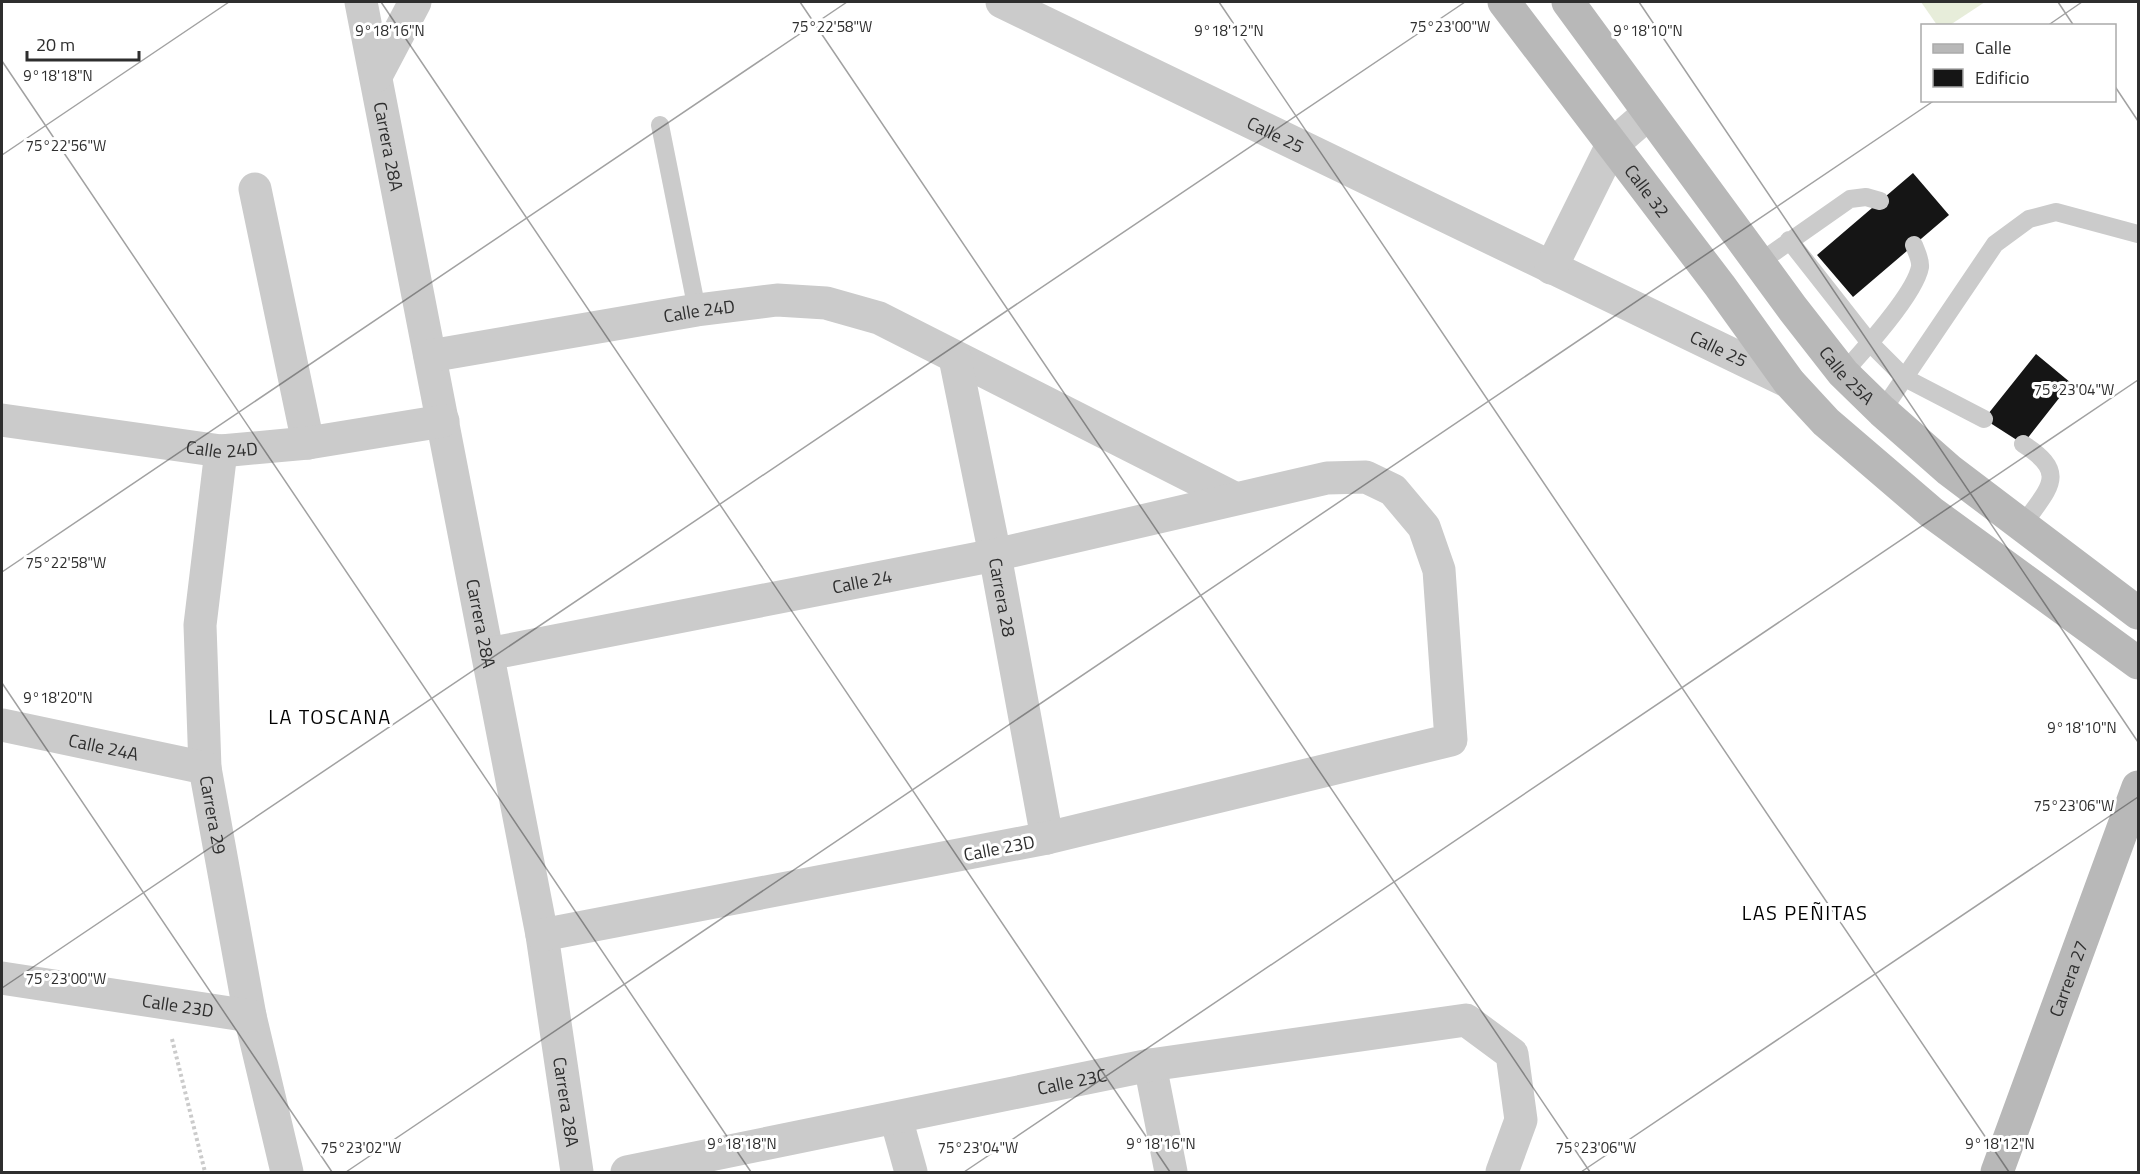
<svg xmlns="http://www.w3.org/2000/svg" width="2140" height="1174" font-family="'Titillium Web',sans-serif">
<rect width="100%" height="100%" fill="#fff"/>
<!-- green -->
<path fill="#e7edda" d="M1921 2H1985L1950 25H1937Z"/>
<!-- building -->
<path fill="#151515" d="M1913 173 1949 215 1853 297 1817 255Z
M2036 354 2071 383 2023 444 1984 419Z"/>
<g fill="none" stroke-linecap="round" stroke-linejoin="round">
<!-- path -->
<path stroke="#cbcbcb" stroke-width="4" stroke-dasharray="3 3" stroke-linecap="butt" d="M172 1039 205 1172"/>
<!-- lane -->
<path stroke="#cbcbcb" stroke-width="18" d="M660 125 697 310
M1789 240 1870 343 1905 378 1984 419
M1760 262 1850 199 1866 197 1880 201
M1843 373C1863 351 1915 294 1920 267 1921 260 1916 251 1914 245
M1882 411 1995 244 2029 219 2056 212 2138 234
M2023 444C2070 474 2048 488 2023 525"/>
<!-- street -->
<g stroke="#cbcbcb" stroke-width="33">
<path id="s1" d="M361 2 542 935 577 1172"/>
<path id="s2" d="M1002 2 1789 382"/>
<path d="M376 76 415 2"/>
<path d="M255 189 308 443"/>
<path d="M1551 268 1612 145 1649 113"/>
<path id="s3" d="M430 356 697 310 777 300 826 303 879 318 1234 498"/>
<path id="s4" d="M955 358 995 555 1047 838"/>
<path id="s5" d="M2 420 221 451 308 443 443 421"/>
<path id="s6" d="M221 451 200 625 205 768 250 1016 287 1172"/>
<path id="s7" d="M488 654 995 555 1327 478 1366 477 1393 490 1424 527 1439 570 1451 740 1047 838 542 935"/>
<path id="s8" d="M2 725 205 768"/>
<path id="s9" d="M2 978 250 1016"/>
<path d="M1150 1065 1171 1172"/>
<path d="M896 1118 911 1172"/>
<path id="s10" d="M627 1172 1150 1065 1466 1020 1512 1054 1521 1120 1502 1172"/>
</g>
<!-- secondary -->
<g stroke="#b8b8b8" stroke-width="33">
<path id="s11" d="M1504 2 1720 286 1789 382 1826 422 1931 512 2138 663"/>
<path id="s12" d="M1568 2 1793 309 1843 373 1882 411 1949 470 2138 613"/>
<path id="s13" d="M1997 1172 2138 787"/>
</g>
</g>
<!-- ticks -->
<path fill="none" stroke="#2e2e2e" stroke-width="1.5" stroke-opacity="0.45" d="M381 2 1170 1172M800 2 1590 1172M1219 2 2009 1172M1639 2 2138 742M2058 2 2074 26M2047 26 2082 2M2 61 751 1172M2114 85 2138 121M2 155 229 2M2 572 847 2M2 683 332 1172M2 988 1465 2M346 1172 1935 100M964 1172 2138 380M1581 1172 2138 797"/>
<g text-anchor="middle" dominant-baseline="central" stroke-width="6" stroke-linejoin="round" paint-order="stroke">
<!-- street labels -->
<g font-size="18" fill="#2e2e2e" stroke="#fff">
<text stroke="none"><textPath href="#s2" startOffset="304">Calle 25</textPath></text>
<text stroke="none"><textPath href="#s1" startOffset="147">Carrera 28A</textPath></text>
<text stroke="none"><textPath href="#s11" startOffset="237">Calle 32</textPath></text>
<text stroke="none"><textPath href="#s3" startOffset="273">Calle 24D</textPath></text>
<text stroke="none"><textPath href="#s2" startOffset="796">Calle 25</textPath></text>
<text stroke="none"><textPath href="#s12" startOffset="466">Calle 25A</textPath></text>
<text stroke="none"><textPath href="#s5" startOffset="222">Calle 24D</textPath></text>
<text stroke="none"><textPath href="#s7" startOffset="381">Calle 24</textPath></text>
<text stroke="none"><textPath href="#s4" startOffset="244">Carrera 28</textPath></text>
<text stroke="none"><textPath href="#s1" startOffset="633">Carrera 28A</textPath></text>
<text stroke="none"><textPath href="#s8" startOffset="104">Calle 24A</textPath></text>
<text stroke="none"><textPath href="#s6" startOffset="366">Carrera 29</textPath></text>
<text transform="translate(999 848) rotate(-11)">Calle 23D</text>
<text stroke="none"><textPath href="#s13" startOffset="206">Carrera 27</textPath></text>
<text stroke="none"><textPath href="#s9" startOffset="178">Calle 23D</textPath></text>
<text stroke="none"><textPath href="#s10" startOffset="454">Calle 23C</textPath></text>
<text stroke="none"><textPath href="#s1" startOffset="1119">Carrera 28A</textPath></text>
</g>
<!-- neighbourhood labels -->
<g font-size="20" letter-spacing="1.5" fill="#000" stroke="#fff">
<text x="330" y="716">LA TOSCANA</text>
<text x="1805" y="912">LAS PEÑITAS</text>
</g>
</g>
<g font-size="15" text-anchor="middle" fill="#2e2e2e" stroke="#fff" stroke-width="6" stroke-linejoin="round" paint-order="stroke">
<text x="832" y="32">75°22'58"W</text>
<text x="1450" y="32">75°23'00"W</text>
<text x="390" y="36">9°18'16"N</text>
<text x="1229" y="36">9°18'12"N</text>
<text x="1648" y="36">9°18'10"N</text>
<text x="58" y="81">9°18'18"N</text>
<text x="66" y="151">75°22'56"W</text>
<text x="2074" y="395">75°23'04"W</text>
<text x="66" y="568">75°22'58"W</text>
<text x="58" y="703">9°18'20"N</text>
<text x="2082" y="733">9°18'10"N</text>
<text x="2074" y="811">75°23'06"W</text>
<text x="66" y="984">75°23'00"W</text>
<text x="742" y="1149">9°18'18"N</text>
<text x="1161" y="1149">9°18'16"N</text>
<text x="2000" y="1149">9°18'12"N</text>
<text x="361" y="1153">75°23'02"W</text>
<text x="978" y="1153">75°23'04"W</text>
<text x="1596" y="1153">75°23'06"W</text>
</g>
<!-- border -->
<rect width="2140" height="1174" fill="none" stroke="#2e2e2e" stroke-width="6"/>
<!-- legend -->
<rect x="1921" y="24" width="195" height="78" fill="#ffffff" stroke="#ababab" stroke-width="1.5"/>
<rect x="1933" y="44" width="30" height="9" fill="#b8b8b8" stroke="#ababab" stroke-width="1.5"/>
<text x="1975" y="54" font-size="18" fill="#2e2e2e">Calle</text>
<rect x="1933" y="69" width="30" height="18" fill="#151515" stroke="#ababab" stroke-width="1.5"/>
<text x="1975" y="84" font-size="18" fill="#2e2e2e">Edificio</text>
<!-- scale -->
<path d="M27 51v9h112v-9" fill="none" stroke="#2e2e2e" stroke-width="3"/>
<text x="36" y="51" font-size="18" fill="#2e2e2e" stroke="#ffffff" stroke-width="4.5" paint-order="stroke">20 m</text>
</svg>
